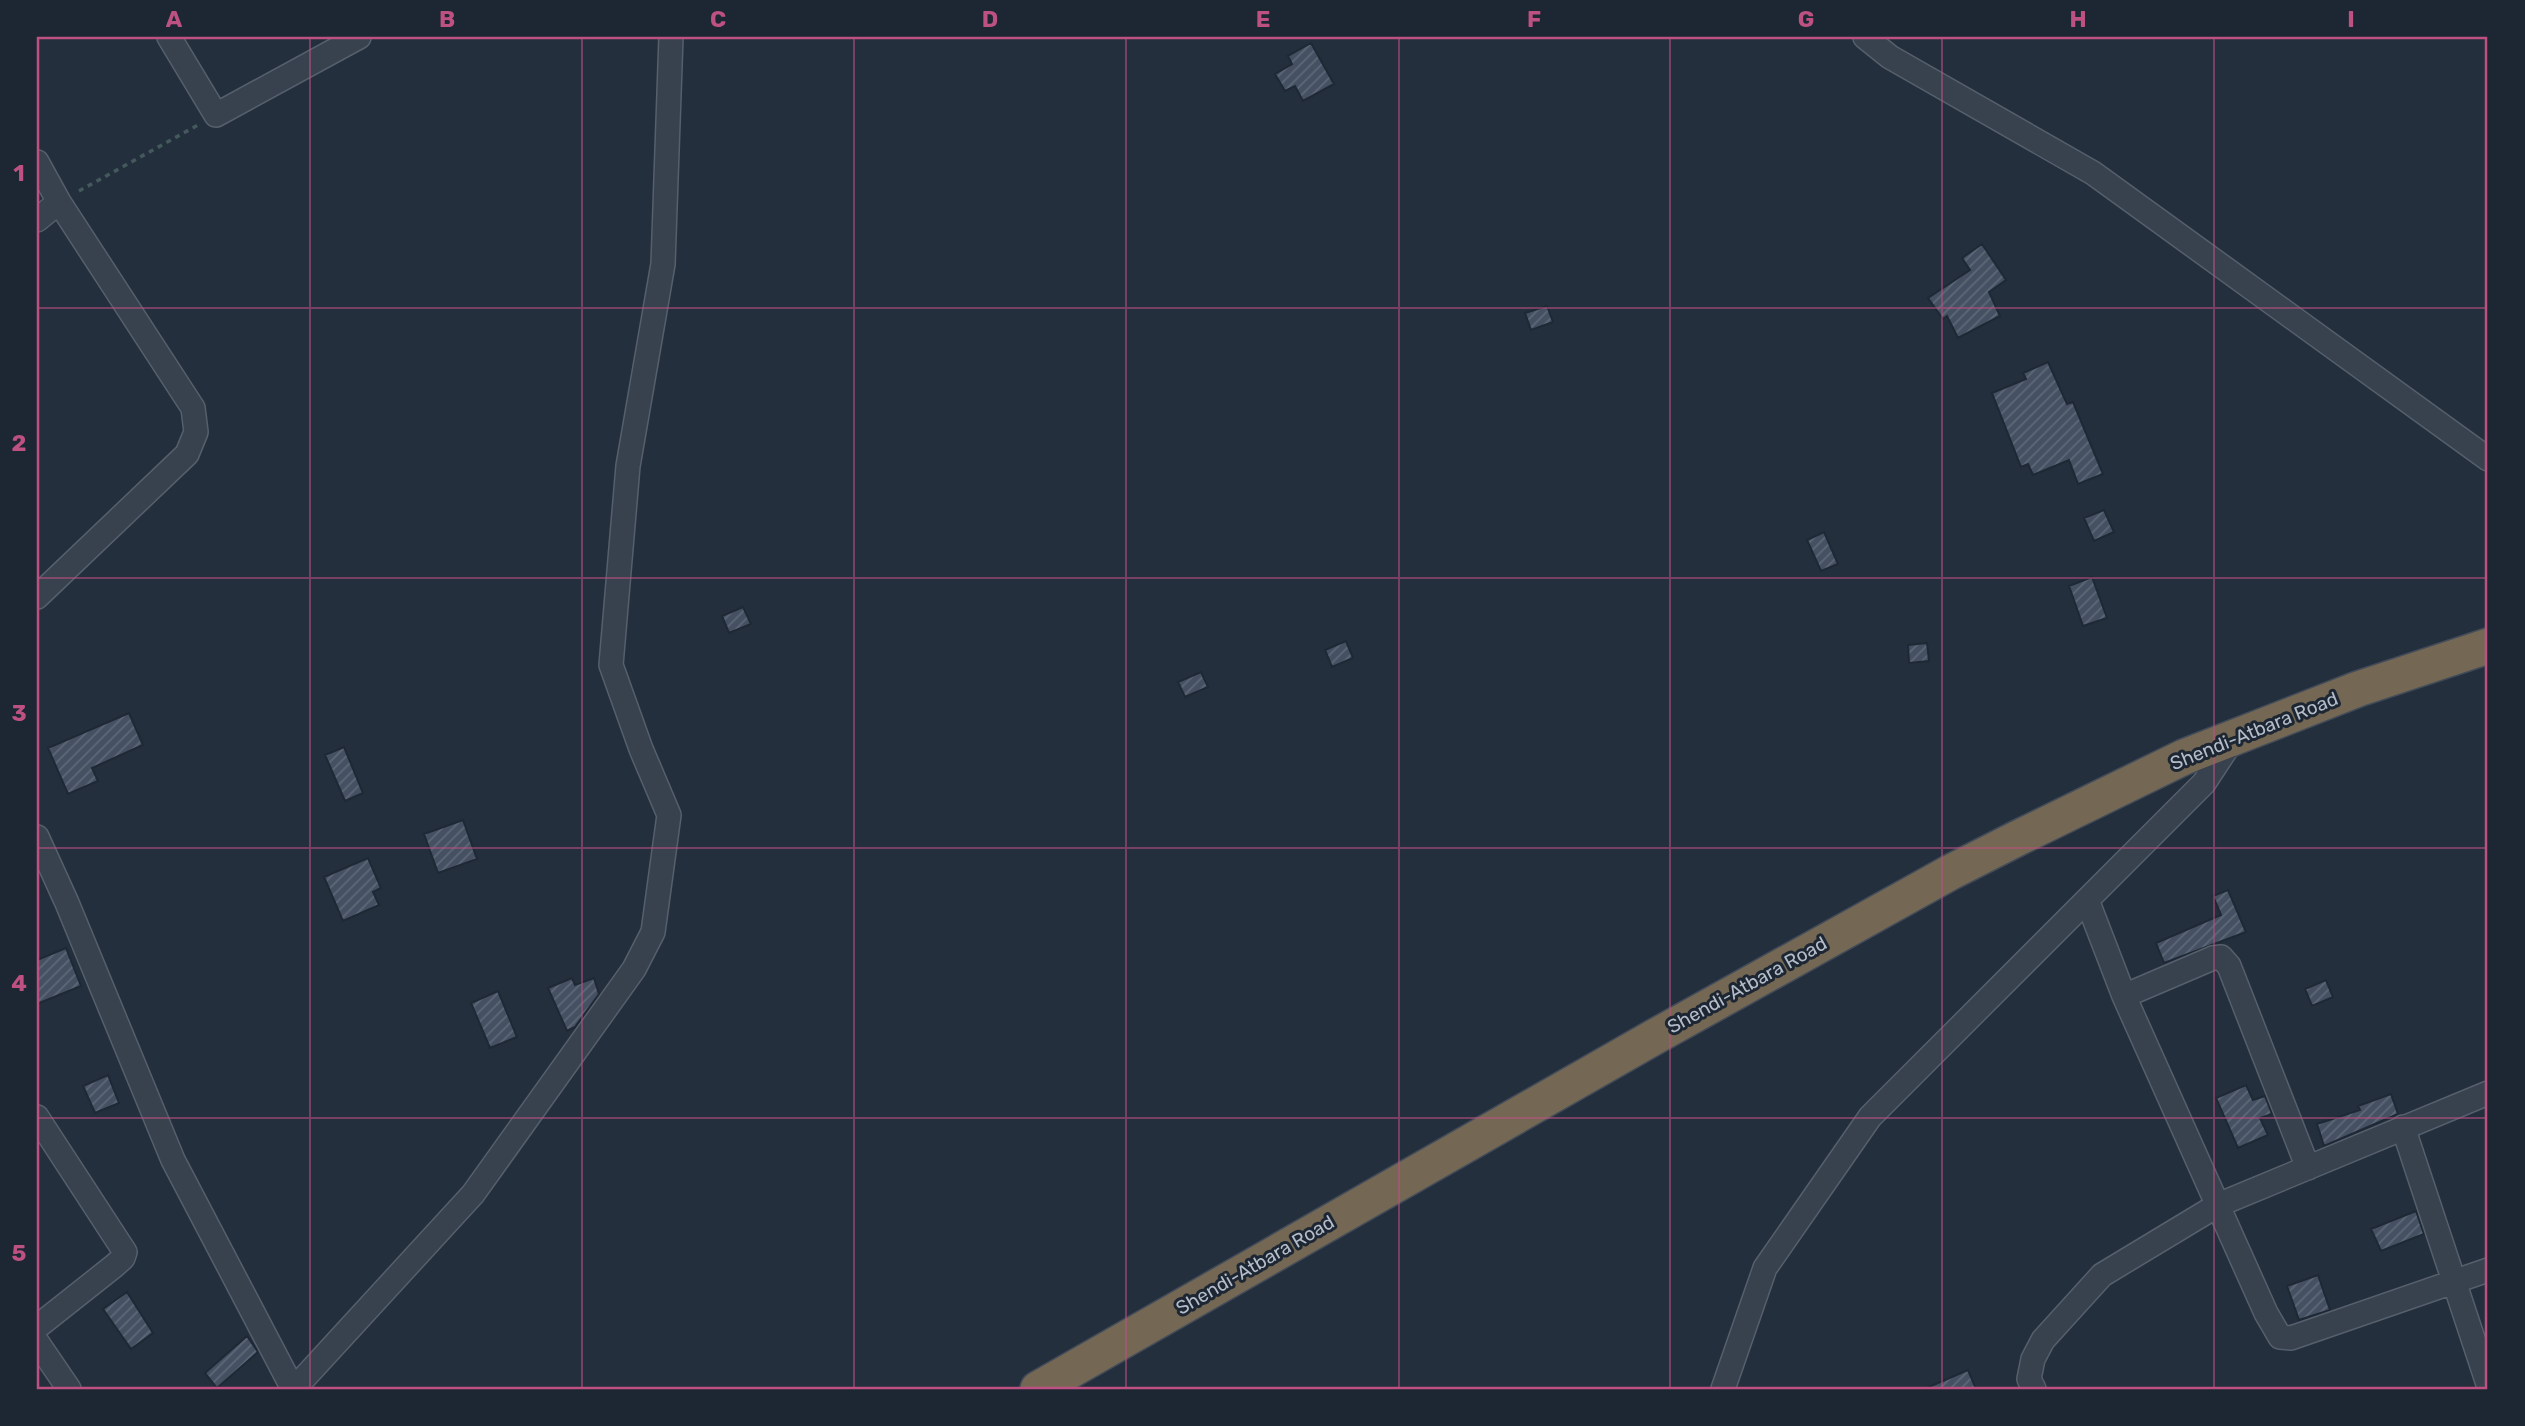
<svg xmlns="http://www.w3.org/2000/svg" width="2525" height="1426" font-family="Rubik,sans-serif">
<defs>
<pattern id="building-hatch" width="6" height="6" patternUnits="userSpaceOnUse" patternTransform="scale(1.75)"><rect width="6" height="6" fill="#455162"/><path d="M-1 1l2-2M0 6l6-6M5 7l2-2" fill="none" stroke="#5d6877"/></pattern>
</defs>
<rect width="100%" height="100%" fill="#242f3e"/>
<!-- building -->
<path fill="url(#building-hatch)" stroke="#1f2835" stroke-width="2" d="M1311 43 1334 84 1303 101 1295 86 1285 91 1275 74 1292 64 1288 56Z
M1982 244 2006 280 1989 292 2000 316 1958 338 1947 316 1943 319 1928 298 1970 270 1962 258Z
M1547 306 1553 322 1531 330 1525 313Z
M2048 362 2067 404 2073 402 2103 474 2078 484 2069 460 2033 475 2028 464 2021 467 1992 393 2026 379 2023 373Z
M2104 510 2114 532 2094 541 2084 518Z
M1824 532 1838 564 1821 571 1807 540Z
M2092 577 2107 618 2083 626 2069 586Z
M743 607 751 624 729 633 722 616Z
M1346 641 1353 658 1332 667 1325 650Z
M1927 643 1929 661 1909 663 1908 645Z
M1201 672 1208 687 1185 697 1178 682Z
M129 713 143 745 92 768 98 781 68 794 48 748Z
M344 747 363 793 345 801 325 755Z
M463 820 477 859 438 873 424 834Z
M368 858 381 888 373 892 379 905 343 921 324 877Z
M2228 890 2246 932 2164 963 2156 943 2221 915 2213 896Z
M66 948 81 986 37 1004V960Z
M572 978 575 985 594 978 599 994 575 1027 567 1031 548 988Z
M2326 980 2333 997 2312 1006 2305 989Z
M498 991 517 1037 490 1048 471 1003Z
M108 1075 119 1103 95 1113 83 1086Z
M2246 1085 2253 1100 2265 1096 2272 1114 2260 1118 2268 1135 2238 1148 2216 1098Z
M2391 1094 2398 1114 2324 1146 2317 1124 2360 1110 2358 1106Z
M2416 1211 2424 1234 2381 1251 2371 1229Z
M2318 1275 2330 1310 2299 1320 2287 1286Z
M127 1292 153 1333 131 1349 103 1309Z
M247 1336 258 1352 217 1388 205 1373Z
M1968 1370 1976 1389H1924Z"/>
<g fill="none" stroke-linecap="round" stroke-linejoin="round">
<defs>
<path id="minor" d="M169 37 216 115 359 37
M1865 37 1890 57 2093 173 2488 459
M37 162 59 202 193 408 196 432 187 454 37 597
M37 220 59 202
M37 837 67 903 173 1160 293 1389
M2087 900 2124 996 2266 1313 2280 1337 2291 1338 2488 1270
M2124 996 2213 958 2221 957 2229 966 2308 1168
M37 1117 125 1252 123 1258 114 1266 37 1327
M2403 1127 2488 1384
M37 1342 69 1389
M294 1389 473 1194 634 969 653 932 669 815 641 749 611 665 628 466 663 264 671 37
M1723 1389 1765 1268 1870 1117 2204 783 2233 739
M2034 1389 2029 1379 2033 1359 2043 1340 2102 1275 2218 1205 2488 1093"/>
<path id="highway" d="M1038 1389 1656 1036 1951 872 2018 838 2184 757 2358 689 2488 646"/>
</defs>
<!-- minor casing -->
<use href="#minor" stroke="#565f6c" stroke-width="26"/>
<!-- highway casing -->
<use href="#highway" stroke="#434c59" stroke-width="38"/>
<!-- path -->
<path stroke="#44595c" stroke-width="3.5" stroke-dasharray="5 5" stroke-linecap="butt" d="M79 191 198 125"/>
<!-- minor -->
<use href="#minor" stroke="#38414e" stroke-width="23"/>
<!-- highway -->
<use href="#highway" stroke="#746855" stroke-width="35"/>
</g>
<!-- grid -->
<path fill="none" stroke="#bd5182" stroke-width="2" stroke-opacity="0.55" d="M310 37V1389M582 37V1389M854 37V1389M1126 37V1389M1399 37V1389M1670 37V1389M1942 37V1389M2214 37V1389M37 308H2488M37 578H2488M37 848H2488M37 1118H2488"/>
<g text-anchor="middle" dominant-baseline="central" stroke-width="6" stroke-linejoin="round" paint-order="stroke">
<!-- street labels -->
<g font-size="19" fill="#b4bcc9" stroke="#1d2633">
<text transform="translate(2254 731) rotate(-22)">Shendi-Atbara Road</text>
<text transform="translate(1747 985) rotate(-29)">Shendi-Atbara Road</text>
<text transform="translate(1255 1265) rotate(-30)">Shendi-Atbara Road</text>
</g>
</g>
<!-- border -->
<rect width="2525" height="1426" fill="none" stroke="#1d2633" stroke-width="77"/>
<rect x="38" y="38" width="2448" height="1350" fill="none" stroke="#bd5182" stroke-width="2.5"/>
<g font-size="23" text-anchor="middle" font-weight="bold" fill="#bd5182">
<text x="174" y="27">A</text>
<text x="447" y="27">B</text>
<text x="718" y="27">C</text>
<text x="990" y="27">D</text>
<text x="1263" y="27">E</text>
<text x="1534" y="27">F</text>
<text x="1806" y="27">G</text>
<text x="2078" y="27">H</text>
<text x="2351" y="27">I</text>
<text x="19" y="181">1</text>
<text x="19" y="451">2</text>
<text x="19" y="721">3</text>
<text x="19" y="991">4</text>
<text x="19" y="1261">5</text>
</g>
</svg>
